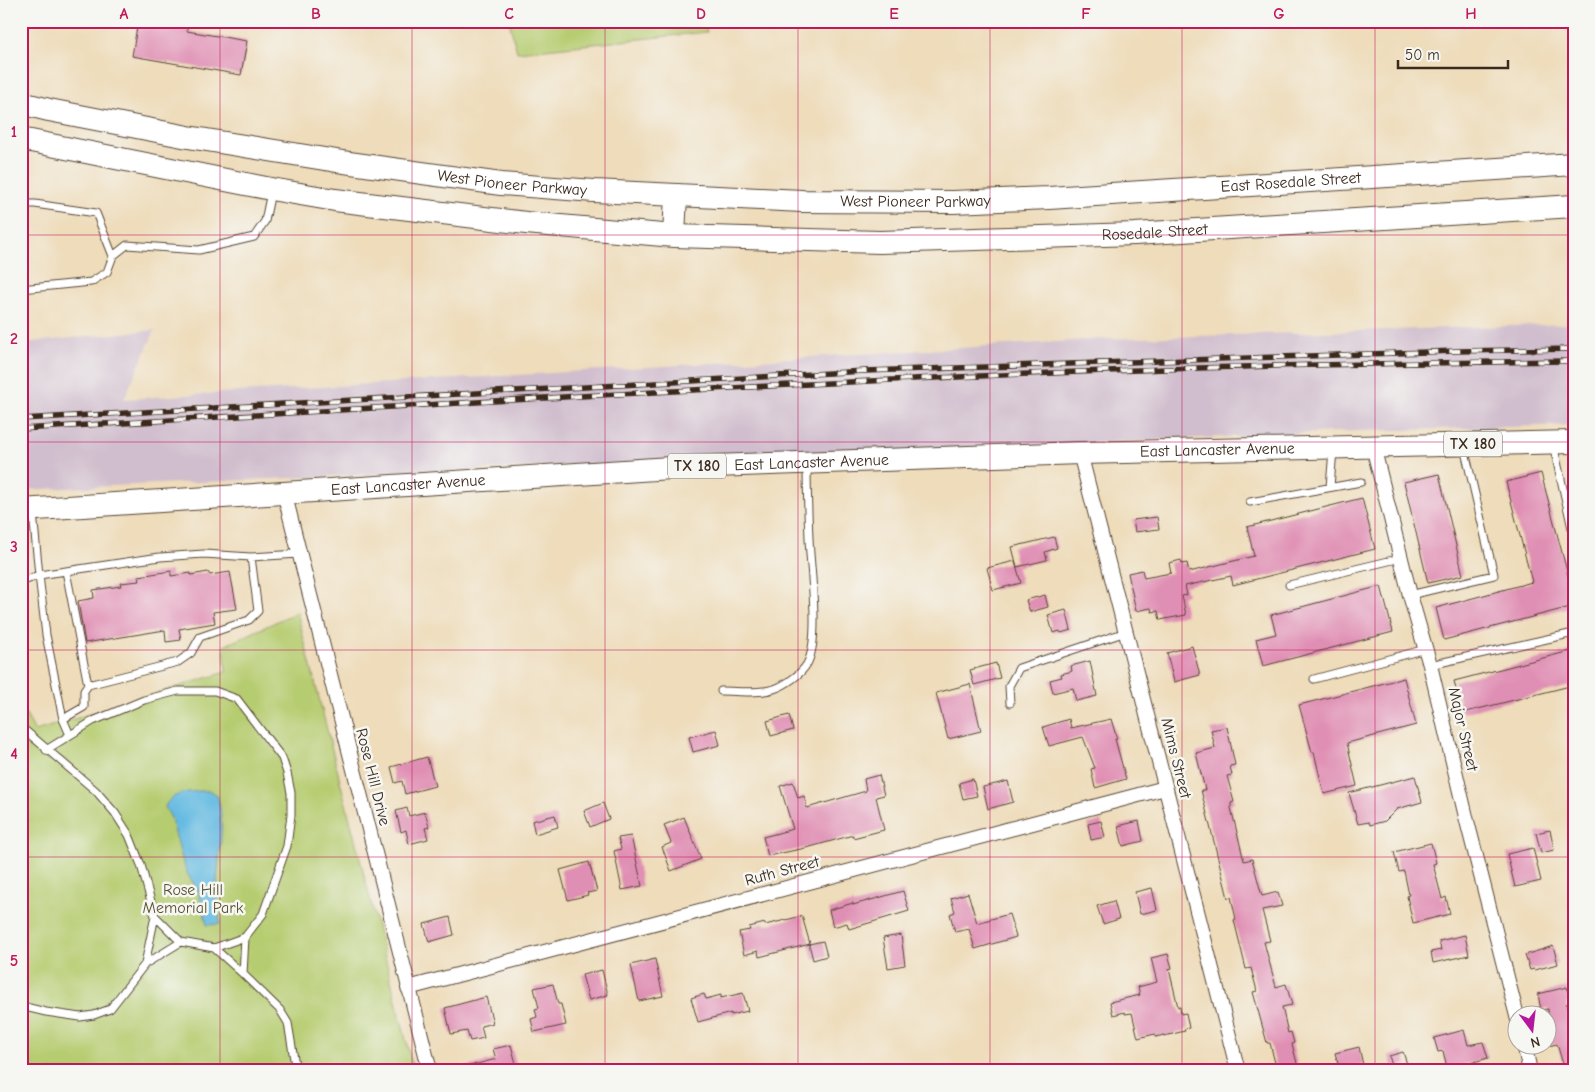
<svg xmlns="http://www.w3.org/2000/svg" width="1595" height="1092" font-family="'Comic Neue',sans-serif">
<rect width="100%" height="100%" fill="#f6f6f2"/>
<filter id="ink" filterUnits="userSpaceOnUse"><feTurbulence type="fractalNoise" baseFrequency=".02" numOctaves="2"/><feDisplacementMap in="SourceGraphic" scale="10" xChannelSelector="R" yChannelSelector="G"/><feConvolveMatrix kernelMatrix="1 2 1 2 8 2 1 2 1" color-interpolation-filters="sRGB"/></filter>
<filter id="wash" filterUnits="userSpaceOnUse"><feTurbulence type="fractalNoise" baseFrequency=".0096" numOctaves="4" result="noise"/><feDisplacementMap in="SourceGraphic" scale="20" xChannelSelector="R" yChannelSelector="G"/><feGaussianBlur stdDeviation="1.12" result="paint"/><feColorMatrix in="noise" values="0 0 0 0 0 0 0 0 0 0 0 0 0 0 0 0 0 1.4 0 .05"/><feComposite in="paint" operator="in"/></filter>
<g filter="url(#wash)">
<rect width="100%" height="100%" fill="#eedcba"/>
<!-- industrial -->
<path fill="#d0bdcd" d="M1574 324V425L1360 431 21 490V343L155 330 124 399 1106 339Z"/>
<!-- green -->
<path fill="#b6cc70" stroke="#787b47" d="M509 21H704L707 32 517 52Z
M297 612 414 1071H21V706L35 731 226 672 224 646Z"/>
<!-- water -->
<path fill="#66bbe2" stroke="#507280" d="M211 791 217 795C226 823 218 856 217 885 216 897 219 911 220 924L207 925 198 890 188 875 182 859 171 818 165 807C172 790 196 791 211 791Z"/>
<g id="blocks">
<!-- building -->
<path fill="#e08fb4" d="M138 21H188L187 31 247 41 241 75 132 56Z
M1541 473 1574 598V606L1444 640 1436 608 1532 582 1506 482Z
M1439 474 1463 575 1428 583 1404 482Z
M1362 498 1375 549 1233 585 1231 576 1185 586 1187 595 1182 596 1186 615 1160 620 1158 611 1152 612 1151 608 1136 611 1128 573 1142 570 1144 578 1171 573 1169 563 1181 560 1182 564 1187 563 1189 572 1254 556 1247 527Z
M1157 517 1159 529 1135 532 1133 520Z
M1054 537 1057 548 1045 552 1047 560 1017 567 1012 547Z
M1015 561 1021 583 993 590 987 568Z
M171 571V576L191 573V575L208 572 210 575 230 572 237 609 213 612 215 623 179 629 181 640 166 642 165 630 85 643 78 601 94 598 93 590 121 586 120 583 140 581 139 576Z
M1381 586 1393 632 1263 666 1256 639 1276 634 1271 615Z
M1045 595 1048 607 1030 612 1026 600Z
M1066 610 1071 630 1061 633 1060 631 1053 633 1048 615Z
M1192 646 1200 675 1174 682 1167 653Z
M1574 650V685L1462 713 1454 681Z
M1090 661 1097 696 1076 701 1073 688 1053 693 1050 680 1062 677 1061 674 1072 671 1071 666Z
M996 663 1000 678 974 685 970 670Z
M1404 678 1416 725 1347 743 1357 786 1324 794 1314 752H1312L1299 705Z
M970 684 981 731 948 739 936 693Z
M789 715 793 730 771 736 767 721Z
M1069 719 1071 728 1111 719 1117 739H1115L1126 779 1095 788 1091 769 1095 768 1083 737 1049 746 1043 727Z
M1227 727 1235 765 1230 766 1232 775 1227 776 1234 802 1231 803V808L1244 861 1252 859 1262 896 1278 892 1282 906 1262 910 1270 941 1264 942 1276 987 1286 984 1292 1005 1282 1007 1288 1033 1291 1032 1294 1043 1292 1044 1299 1071H1277L1270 1043H1267L1253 992 1257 991 1251 968 1246 969 1234 920 1236 919 1231 897 1228 898 1201 790H1205L1196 753 1215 748 1211 730Z
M716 730 720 745 693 752 689 737Z
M427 757 435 786 405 794 402 781 395 783 391 767Z
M879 775 884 795 876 797 884 830 853 838V835L810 847 768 856 763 837 793 829 780 786 793 782 798 798 804 796 807 808 866 791 864 779Z
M1415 776 1422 802 1397 809 1385 821 1370 825 1369 822 1358 824 1349 793Z
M973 779 977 796 963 799 959 783Z
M1008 781 1013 802 988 809 983 787Z
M603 803 609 819 590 827 584 811Z
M407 808 409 816 425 812 429 827 425 828 428 839 409 844 406 830 401 832 396 811Z
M555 815 558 827 535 834 532 821Z
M684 817 701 859 671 871 662 847 671 843 664 825Z
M1101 821 1105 837 1091 840 1088 824Z
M1139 821 1143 841 1123 846 1118 826Z
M1550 830 1554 850 1541 853 1536 833Z
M631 836 642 886 622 890 614 851 621 849 618 838Z
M1431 843 1436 863 1433 864 1442 899 1446 897 1450 914 1413 923 1407 896 1409 895 1404 871 1399 872 1394 852Z
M1533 848 1541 881 1515 887 1507 854Z
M589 862 597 891 587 893 588 895 568 900 560 870Z
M1152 888 1157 910 1140 914 1135 892Z
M903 891 909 911 849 929 847 923 833 927 829 910 853 903V905Z
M968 893 977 923 1009 914 1016 937 975 949 969 929 955 932 950 914 955 912 951 898Z
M1114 901 1119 919 1103 924 1097 906Z
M802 916 810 944 759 957 758 951 744 955 739 932 750 930 749 927 765 923V925Z
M450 917 454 935 429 942 424 924Z
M901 935 905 965 888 968 883 938Z
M1465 935 1469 955 1433 963 1431 952 1441 950 1439 941Z
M823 941 827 956 813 960 809 944Z
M1553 946 1558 964 1534 970V969L1530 970 1525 955Z
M1168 954 1172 968 1169 969 1178 1007H1180L1181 1014 1186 1013 1189 1028 1184 1029 1185 1031 1164 1036V1035L1155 1037V1034L1138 1038 1132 1013 1125 1014V1012L1113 1015 1110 1002 1140 995 1138 987 1157 982 1151 958Z
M655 959 663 996 639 1001 631 965Z
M602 970 608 995 589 1000 582 975Z
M553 984 558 1004H561L566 1025 534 1032 531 1019 537 1017 535 1009 539 1008 534 988Z
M1567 987 1571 1003 1566 1004 1574 1033V1071H1565L1557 1044 1548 1046V1009L1541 1010 1538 994Z
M743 993 748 1011 731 1015V1013L698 1022 691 998 704 994 706 999 721 995V998Z
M486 997 493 1023 481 1026 484 1038 470 1041 467 1031 451 1034 445 1008Z
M1464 1030 1468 1045 1483 1042 1488 1058 1452 1068 1451 1066 1447 1067 1443 1051 1438 1052 1434 1038Z
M511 1045 518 1071H467L466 1067 496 1059 493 1049Z
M1359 1047 1363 1065 1340 1071 1335 1053Z
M1403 1052 1407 1064 1393 1068 1389 1056Z"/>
</g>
</g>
<g filter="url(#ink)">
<use href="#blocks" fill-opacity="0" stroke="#564535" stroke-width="1"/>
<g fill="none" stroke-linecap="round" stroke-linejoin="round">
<defs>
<path id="lane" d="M21 204H35L96 213 113 256
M21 289 91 282 107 272 113 256 127 245 199 250 254 237 265 221 271 192
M1553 444 1574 537
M1330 487 1333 450
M1250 502 1361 482
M66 571 88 685
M21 582 39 575 33 513
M1289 585 1401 558
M1410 595 1494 575 1464 447
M1430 665 1574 633
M1314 679 1426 649
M721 691C738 691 758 694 774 689 786 685 801 674 807 664 821 639 810 568 809 538 808 514 807 490 807 466
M1010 703 1009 686 1019 668 1126 632
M63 719 46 635 39 575 160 557 204 554 251 557 299 554
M21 727 96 791 115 813 129 835 141 865 155 916 145 964 110 1009 94 1015 80 1017 46 1012 21 1006
M70 735 63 719 84 707V691L88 685 178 662 191 653 200 637 249 620 258 611 251 557
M46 750 93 721 144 700 178 691H215L237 699 282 758 287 773 291 793V815L287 846 263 914 245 937 214 948 181 942 155 916
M245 937 243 974 280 1010 288 1023 296 1071
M214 948 243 974
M145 964 181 942"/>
<path id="street" d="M1373 446 1410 595 1430 665 1467 821 1518 1020
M1080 453 1238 1071
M284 492 430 1071
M408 988 1165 788
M1524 1044 1530 1071"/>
<g id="primary">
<path id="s1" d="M21 103 49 110 188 137 343 162 501 184 594 191 802 201 953 202 1049 198 1574 164"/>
<path id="s2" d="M21 139 271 189 335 200 526 223 674 236 880 242 1135 234 1574 206"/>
<path d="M674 236 676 195"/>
<path id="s3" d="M21 510 686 467 1080 453 1574 442"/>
</g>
</defs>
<!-- lane casing -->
<use href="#lane" stroke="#564535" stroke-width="9"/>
<!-- street casing -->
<use href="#street" stroke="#564535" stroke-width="16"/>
<!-- primary casing -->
<use href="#primary" stroke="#564535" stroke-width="24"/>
<!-- lane -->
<use href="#lane" stroke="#fff" stroke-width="7"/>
<!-- street -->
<use href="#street" stroke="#fff" stroke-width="14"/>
<!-- primary -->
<use href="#primary" stroke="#fff" stroke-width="22"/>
<defs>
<path id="rail" d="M21 419 865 371 1457 351 1574 349
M21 429C341 410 660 390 980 376 1178 367 1376 363 1574 361"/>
</defs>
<!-- rail casing -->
<use href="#rail" stroke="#3b2a1e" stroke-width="5.5"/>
<!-- rail -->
<use href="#rail" stroke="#f6f6f2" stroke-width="4" stroke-dasharray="11" stroke-linecap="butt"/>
</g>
</g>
<!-- grid -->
<path fill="none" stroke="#c2185b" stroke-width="1" stroke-opacity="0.55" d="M220 21V1071M412 21V1071M605 21V1071M798 21V1071M990 21V1071M1182 21V1071M1375 21V1071M21 235H1574M21 442H1574M21 650H1574M21 857H1574"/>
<g text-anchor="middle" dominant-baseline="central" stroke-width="5" stroke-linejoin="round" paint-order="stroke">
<!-- shield labels -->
<g fill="#f6f6f2" stroke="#73675e" stroke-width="1">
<rect x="1444" y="431.5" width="58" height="25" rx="4"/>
<rect x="668" y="453.5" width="58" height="25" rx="4"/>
</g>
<g font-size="15" font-weight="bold" fill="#3b2a1e">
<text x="1473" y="444">TX 180</text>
<text x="697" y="466">TX 180</text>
</g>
<!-- street labels -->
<g font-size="16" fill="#3b2a1e" stroke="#f6f6f2">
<text stroke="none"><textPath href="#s1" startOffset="498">West Pioneer Parkway</textPath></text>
<text stroke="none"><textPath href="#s1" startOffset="1278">East Rosedale Street</textPath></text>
<text stroke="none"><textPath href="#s1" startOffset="902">West Pioneer Parkway</textPath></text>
<text stroke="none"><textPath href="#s2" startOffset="1142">Rosedale Street</textPath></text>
<text stroke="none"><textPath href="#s3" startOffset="1198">East Lancaster Avenue</textPath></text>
<text stroke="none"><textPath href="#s3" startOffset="792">East Lancaster Avenue</textPath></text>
<text stroke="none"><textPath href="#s3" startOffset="388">East Lancaster Avenue</textPath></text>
<text transform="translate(1463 729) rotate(77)">Major Street</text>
<text transform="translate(1176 758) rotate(76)">Mims Street</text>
<text transform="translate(373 777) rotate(76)">Rose Hill Drive</text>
<text transform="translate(782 871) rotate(-15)">Ruth Street</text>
</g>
<!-- park labels -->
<g font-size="16" fill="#5a5232" stroke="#f6f6f2">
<text x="193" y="890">Rose Hill<tspan x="193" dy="18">Memorial Park</tspan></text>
</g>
</g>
<!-- margin -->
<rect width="1595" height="1092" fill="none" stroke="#f6f6f2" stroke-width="55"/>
<!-- north arrow -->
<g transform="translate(1532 1030) rotate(165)"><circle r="24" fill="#f6f6f2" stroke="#aba49d"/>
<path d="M0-4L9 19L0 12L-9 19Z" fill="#b5179e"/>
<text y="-8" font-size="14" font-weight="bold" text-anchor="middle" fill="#3b2a1e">N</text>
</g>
<!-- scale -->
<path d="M1398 60v8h110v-8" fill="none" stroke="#3b2a1e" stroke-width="2.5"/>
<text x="1405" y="60" font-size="15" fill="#3b2a1e" stroke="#f6f6f2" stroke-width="4" paint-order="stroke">50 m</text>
<rect x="28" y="28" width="1540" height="1036" fill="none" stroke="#c2185b" stroke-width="2"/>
<g font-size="16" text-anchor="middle" font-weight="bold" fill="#c2185b">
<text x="124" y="19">A</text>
<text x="316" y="19">B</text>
<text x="509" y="19">C</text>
<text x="701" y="19">D</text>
<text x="894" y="19">E</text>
<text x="1086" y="19">F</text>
<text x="1279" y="19">G</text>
<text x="1471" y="19">H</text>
<text x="14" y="137">1</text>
<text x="14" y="344">2</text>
<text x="14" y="552">3</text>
<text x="14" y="759">4</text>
<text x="14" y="966">5</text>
</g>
</svg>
